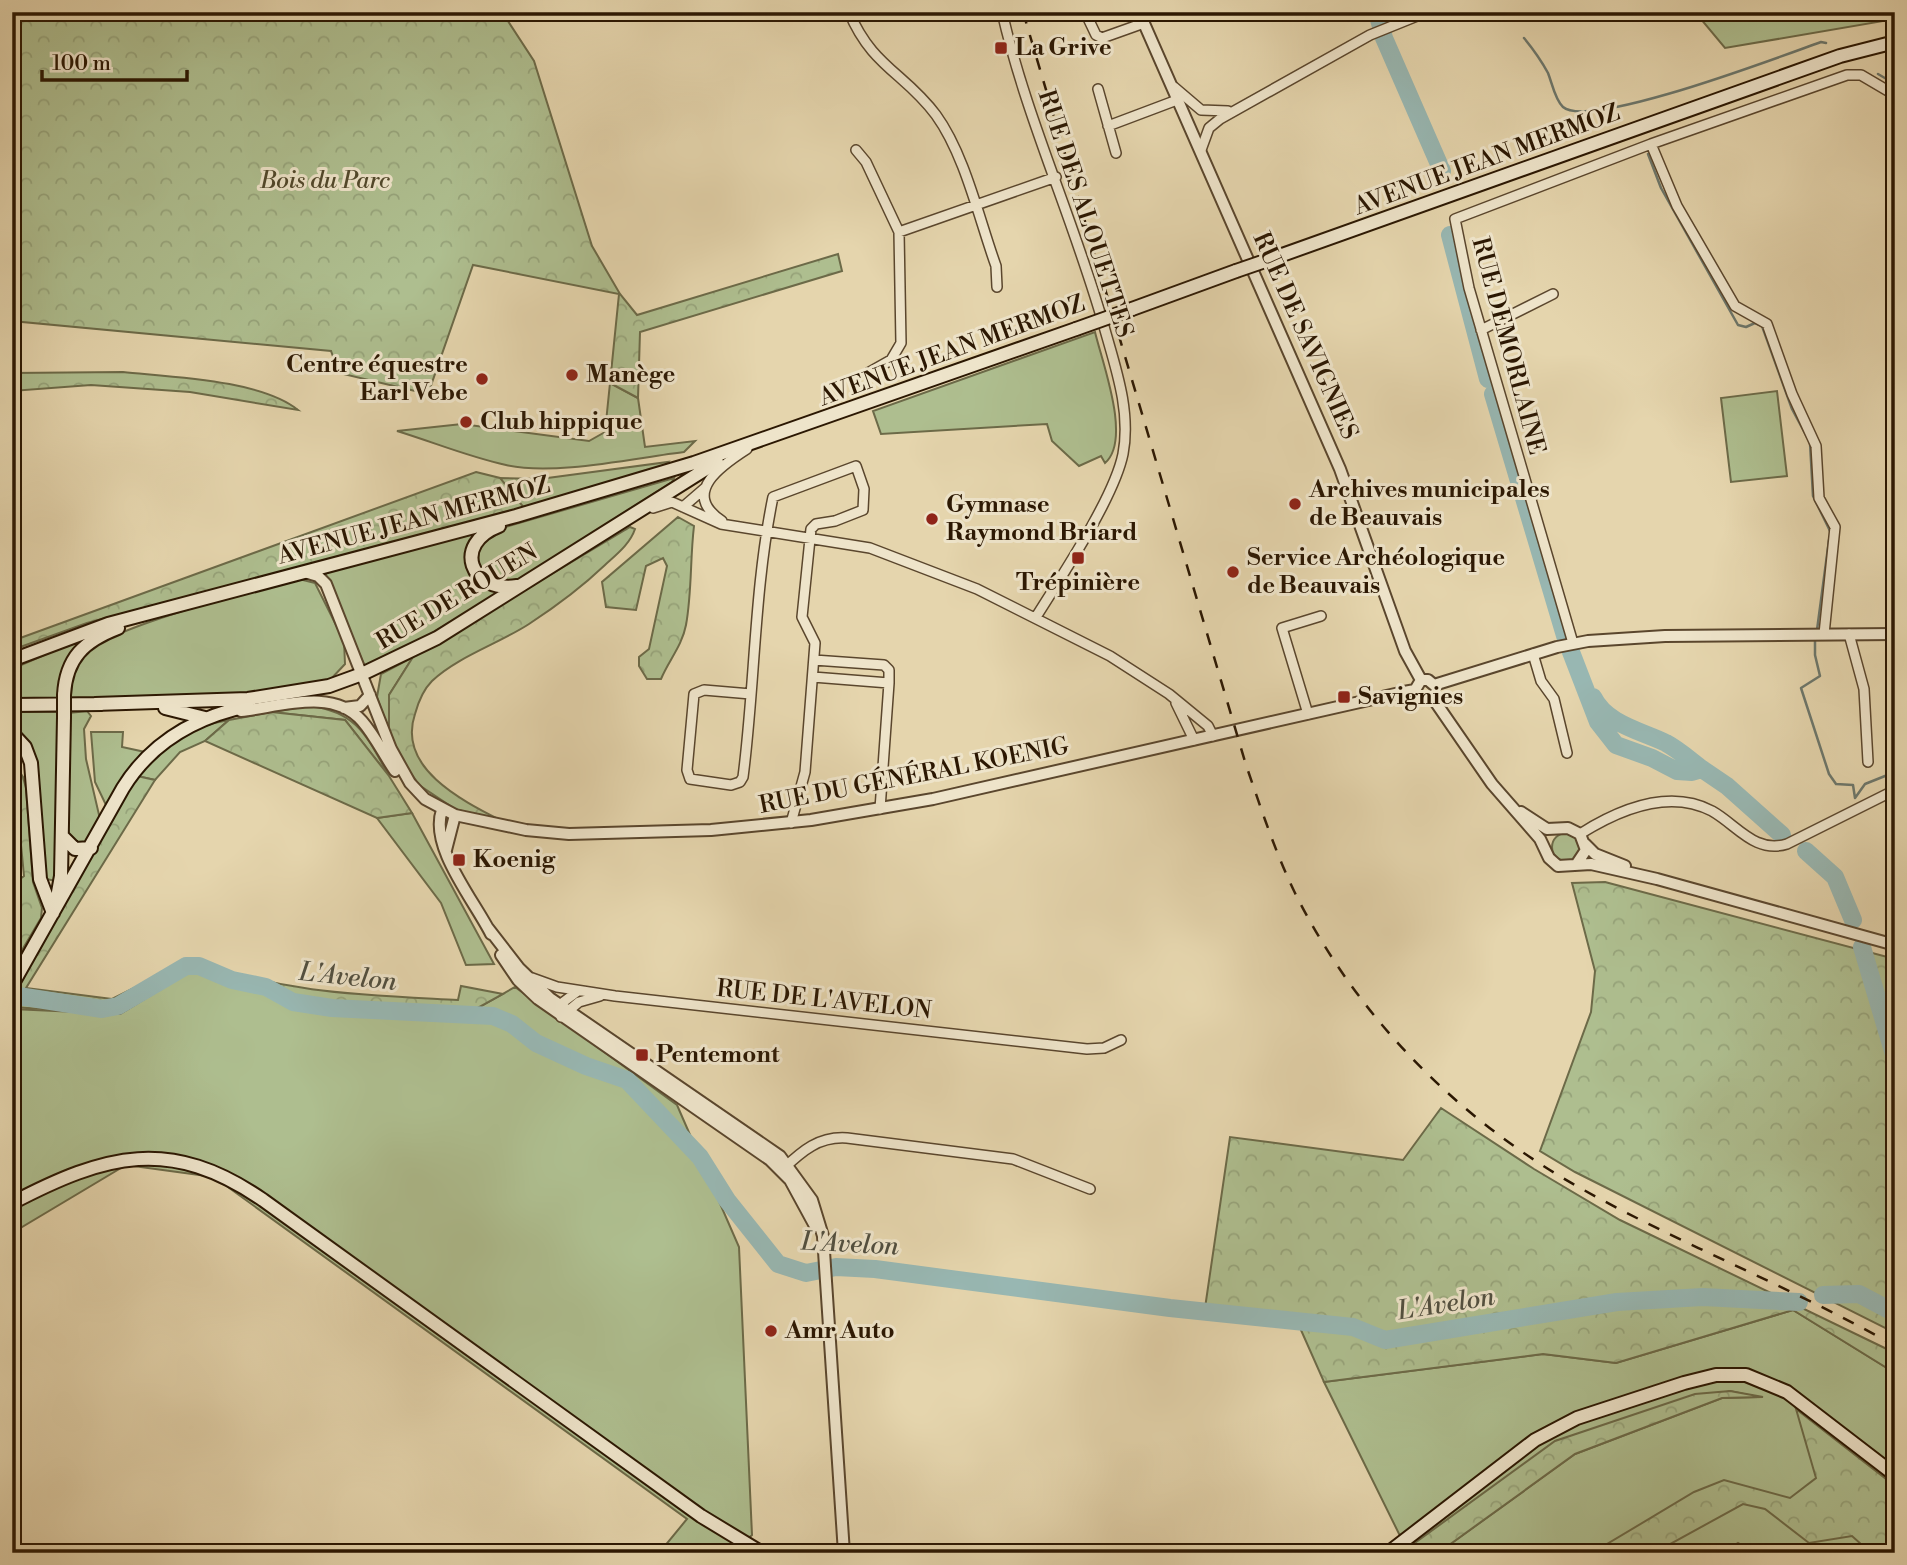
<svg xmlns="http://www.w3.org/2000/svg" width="1907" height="1565" font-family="'Libre Bodoni',serif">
<defs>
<pattern id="forest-crowns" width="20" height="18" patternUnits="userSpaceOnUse" patternTransform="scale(1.75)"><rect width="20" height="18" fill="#aebe8f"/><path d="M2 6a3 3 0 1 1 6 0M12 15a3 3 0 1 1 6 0" fill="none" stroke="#96a37a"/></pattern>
</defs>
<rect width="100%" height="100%" fill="#e5d5ad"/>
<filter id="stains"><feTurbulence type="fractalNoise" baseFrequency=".00286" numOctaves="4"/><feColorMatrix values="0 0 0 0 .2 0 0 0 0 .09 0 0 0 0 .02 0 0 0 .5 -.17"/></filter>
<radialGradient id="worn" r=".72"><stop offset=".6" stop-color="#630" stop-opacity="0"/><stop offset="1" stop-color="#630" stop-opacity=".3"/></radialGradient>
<!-- grass -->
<path fill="#aebe8f" stroke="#6c6a48" stroke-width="2" d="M1695 12H1895V19L1725 48Z
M1095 332C1102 362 1132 440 1105 463L1101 456 1079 466 1052 441 1047 424 881 434 873 411Z
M610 383 638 398 645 447 695 441 684 452C634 458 554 476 506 465 469 457 433 442 397 431L462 424 589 441 605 432Z
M1777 391 1787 476 1731 482 1721 398Z
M668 462 662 468 524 508 500 478 540 479Z
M674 478 672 482 517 581 490 580 478 565 479 544 502 528Z
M476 532C460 561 471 582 500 592L412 645 365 667 325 573Z
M299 579 315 583 344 641 345 664 330 680 256 695 70 700C70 686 71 670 79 659 100 628 257 590 299 579Z
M90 635C66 652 61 670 59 698L12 701V669Z
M413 657 389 695V732L377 697 381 674Z
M310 706C358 712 367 737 389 776L345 720 271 712Z
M87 711 91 716 84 729 86 759 100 819 86 844 78 845 66 832 69 713Z
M12 712H58L56 881 46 879 38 783 12 729Z
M229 720 205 741 180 752 155 780 137 776C164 747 189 726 229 720Z
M91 732H123L122 747 145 752 106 805 95 782Z
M412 813 494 964 466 965 441 903 377 818Z
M1552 847a14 14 0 1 1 28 0a14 14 0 1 1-28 0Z
M192 970 311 1008 465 1015 515 987 677 1105 739 1247 752 1535 732 1553H659L687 1519 214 1177 126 1165 12 1233V1009L120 1014Z
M1793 1310 1895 1373V1553H1755L1738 1543 1722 1553H1438L1575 1454 1722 1398 1758 1397 1730 1391 1556 1441 1407 1550 1324 1382 1543 1354 1616 1363Z"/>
<!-- forest -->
<path fill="url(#forest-crowns)" stroke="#6c6a48" stroke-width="2" d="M12 12H502L534 61 592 246 620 294 637 315 838 254 842 271 640 332 638 398 610 383 619 294 473 265 428 394 339 373 331 351 12 321Z
M123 372C172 377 261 380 298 410L190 392 91 385 12 391V373Z
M476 472 500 478 524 508 87 623 12 650V641Z
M678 517 694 526C690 559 692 592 686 625 682 646 669 660 661 679H647L639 666V657L649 649 667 566 663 558 646 566 636 610 606 607 602 582Z
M630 527 635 529C630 544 617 554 605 565 583 586 555 607 529 624 500 643 457 657 432 681 423 690 418 703 415 714 396 770 467 803 506 823L455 809 419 785 402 761 389 732V695L413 657Z
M271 712 345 720 389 776 412 813 377 818 205 741 229 720Z
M13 762 23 777 26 788 33 882 42 908 41 918 12 967V885L24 876Z
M137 776 155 780 26 988 112 999 192 959C283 994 362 995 458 1000L461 986 503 994 465 1015 311 1008 192 970 120 1014 12 1007V998Z
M1605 882 1895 959V1333L1575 1172 1540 1151 1591 1012 1595 971 1572 883Z
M1441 1108 1534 1169 1620 1220 1895 1353V1373L1793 1310 1616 1363 1543 1354 1324 1382 1297 1321 1205 1308 1230 1137 1403 1160Z
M1730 1391 1763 1397 1722 1398 1575 1454 1438 1553H1401L1555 1441 1695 1394Z
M1796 1409 1895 1486V1548L1891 1553H1871L1852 1536 1809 1543 1765 1509 1743 1504 1654 1553H1592L1694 1492 1724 1480 1790 1498 1816 1478Z"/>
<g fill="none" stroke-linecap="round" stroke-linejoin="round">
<!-- stream -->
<path stroke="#6c776c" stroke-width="2.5" d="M1524 38C1533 49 1541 60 1548 73 1552 83 1555 100 1563 107 1589 130 1784 55 1821 42L1826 43
M1878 74 1895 84
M1648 154 1661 188 1738 325 1746 327 1755 323 1762 326 1792 409 1807 437
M1810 443 1813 496 1831 533
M1817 630 1829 540
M1815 637V655L1820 676 1801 688 1829 774 1836 784 1853 785 1855 798 1865 784 1895 772"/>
<!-- river -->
<path stroke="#98b7b2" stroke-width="18" d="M1377 12 1384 38 1442 171
M1450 235 1488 379
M1493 394 1566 639 1598 722 1616 745 1652 758 1677 771 1692 772 1702 769 1727 786 1782 835
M1593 697C1606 724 1641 731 1666 743 1679 750 1690 760 1702 769
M1806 851 1835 877 1853 920
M1862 947 1895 1058
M12 995 102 1009 118 1006 186 966H199L232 980 266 987 293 1002 332 1008 493 1016 512 1024 536 1043 586 1066 627 1080 700 1157 727 1200 778 1264 806 1273 836 1267 875 1269 1170 1308 1353 1327 1385 1340 1617 1302 1703 1297 1799 1302
M1823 1295 1859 1294 1895 1313"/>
<defs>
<path id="minor" d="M849 12C872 67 905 73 936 115 965 155 979 219 996 266L997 287
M1002 12C1027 121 1075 222 1105 330 1116 369 1131 412 1123 454 1114 498 1061 577 1036 617
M1085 12 1096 35 1102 38 1144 23
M1174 87 1201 110 1228 111
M1098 89 1116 153
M1108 126 1177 100
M1651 144 1677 206 1735 306 1767 324 1792 394 1816 446 1819 498 1835 527 1824 634
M856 150 866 162 899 232 901 343 891 360 868 373
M1201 150 1209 128 1220 119 1370 35 1427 12
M899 232 1056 177
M1481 330 1553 294
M683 507 705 488
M653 508 672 502 721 524 870 548 977 589 1110 656 1169 694 1208 726 1213 736
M722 521C680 493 722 465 747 449
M1849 634 1864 689 1868 762
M1573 643 1469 288 1455 219 1651 144 1847 75H1861L1895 95
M1533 654 1541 681 1554 699 1567 753
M813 677 889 683V670L884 665 814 660
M751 694 704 690 694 694 687 770 690 779 731 785 740 782 743 777C755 685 754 589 773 497L856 466 864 489 863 510 835 521 816 524 811 529 802 617 815 643 805 772 791 823
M1176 703 1194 740
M1308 714 1282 628 1321 616
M880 809 889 683
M1580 834C1618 810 1668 788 1712 811 1737 825 1755 854 1787 844L1895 790
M532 978 557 987 615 996 1087 1049 1104 1048 1121 1040
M578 991 562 1003 561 1017 579 1002 600 996
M783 1169C802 1151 819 1136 847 1138L1013 1159 1090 1189"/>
<path id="tertiary" d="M1139 12 1340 469 1405 651 1421 680
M304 572 318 576 326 584 391 749 410 783 425 799 455 815 526 830 569 834 711 830 811 820 933 799 1404 692 1415 690 1421 680
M1421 680H1428L1434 685 1557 647 1588 641 1665 636 1895 634
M1432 697 1492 784 1540 839 1549 858 1558 866 1591 864 1657 879 1895 945
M344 708 360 706 370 695
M241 711C279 707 333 687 362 721 375 736 384 755 395 771
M442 810C429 847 474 900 491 934
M1521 812 1547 829 1568 828 1580 834 1586 850 1576 865
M1585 844 1595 854 1625 866
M446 850 455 815
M488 928 519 968 550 998 780 1156 812 1200 823 1236 844 1553
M501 955 518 980 538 999 770 1160 790 1180 815 1226"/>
<path id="secondary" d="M1268 260 1840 56 1895 42
M1132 309 1236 271
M499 526C452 544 470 593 517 586
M12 660 108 624 516 516 694 463 1076 329
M64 695C66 658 84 641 118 628
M95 704 248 699 329 686 362 674 437 638 717 462
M12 705 102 704
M165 708 205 718
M12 733 25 747 31 763 40 879 53 913
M62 836 75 849 91 848
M56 903 61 876 64 717
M12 985 123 788C152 741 196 717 248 706
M12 1203C106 1154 170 1136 263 1200L701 1516 762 1553
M1388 1553 1535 1440 1577 1418 1684 1383 1716 1375H1746L1787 1392 1895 1475"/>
</defs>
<!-- minor casing -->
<use href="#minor" stroke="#5a462d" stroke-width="12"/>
<!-- tertiary casing -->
<use href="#tertiary" stroke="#5a462d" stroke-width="14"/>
<!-- secondary casing -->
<use href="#secondary" stroke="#2b1702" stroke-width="16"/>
<!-- minor -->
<use href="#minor" stroke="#eee4ca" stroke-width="9"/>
<!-- tertiary -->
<use href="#tertiary" stroke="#eee4ca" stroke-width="10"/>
<!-- secondary -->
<use href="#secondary" stroke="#eee4ca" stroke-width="12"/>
<!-- rail -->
<path stroke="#2b1702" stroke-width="2.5" stroke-dasharray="12 12" stroke-linecap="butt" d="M1023 12 1246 765C1261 808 1275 852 1295 893 1358 1019 1460 1121 1582 1189 1684 1246 1794 1288 1895 1346"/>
<defs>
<path id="secondary-bridge" d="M1236 271 1268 260
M1076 329 1132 309
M64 717V695"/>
</defs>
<!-- secondary-bridge casing -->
<use href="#secondary-bridge" stroke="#2b1702" stroke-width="16" stroke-linecap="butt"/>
<!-- secondary-bridge -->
<use href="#secondary-bridge" stroke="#eee4ca" stroke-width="12"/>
</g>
<!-- markers -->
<g fill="#8f2418" stroke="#eee4ca" stroke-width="2.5">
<rect x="994" y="41" width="14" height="14" rx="3.5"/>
<circle cx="572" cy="375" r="7"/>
<circle cx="482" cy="379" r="7"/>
<circle cx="466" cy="422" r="7"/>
<circle cx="1295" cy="504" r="7"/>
<circle cx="932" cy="519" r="7"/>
<rect x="1071" y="551" width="14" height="14" rx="3.5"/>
<circle cx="1233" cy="572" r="7"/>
<rect x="1337" y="690" width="14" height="14" rx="3.5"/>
<rect x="452" y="853" width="14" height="14" rx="3.5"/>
<rect x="635" y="1048" width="14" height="14" rx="3.5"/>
<circle cx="771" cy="1331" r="7"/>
</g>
<g text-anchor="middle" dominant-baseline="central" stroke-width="6" stroke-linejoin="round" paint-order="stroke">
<!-- poi labels -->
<g font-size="24" font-weight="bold" fill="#2b1702" stroke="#eee4ca" text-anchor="start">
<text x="1015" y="48">La Grive</text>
<text x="468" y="365" text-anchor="end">Centre équestre<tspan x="468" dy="28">Earl Vebe</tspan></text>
<text x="586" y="375">Manège</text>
<text x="480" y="422">Club hippique</text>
<text x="1309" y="490">Archives municipales<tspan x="1309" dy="28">de Beauvais</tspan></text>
<text x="946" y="505">Gymnase<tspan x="946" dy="28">Raymond Briard</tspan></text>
<text x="1247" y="558">Service Archéologique<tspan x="1247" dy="28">de Beauvais</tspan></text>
<text x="1078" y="583" text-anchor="middle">Trépinière</text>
<text x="1358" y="697">Savignies</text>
<text x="473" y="860">Koenig</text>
<text x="656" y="1055">Pentemont</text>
<text x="785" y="1331">Amr Auto</text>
</g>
<!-- street labels -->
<g font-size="24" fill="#2b1702" stroke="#eee4ca">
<text transform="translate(1487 160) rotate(-20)">AVENUE JEAN MERMOZ</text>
<text transform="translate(1085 214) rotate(72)">RUE DES ALOUETTES</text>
<text transform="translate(1305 336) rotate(66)">RUE DE SAVIGNIES</text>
<text transform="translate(1508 346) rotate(75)">RUE DEMORLAINE</text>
<text transform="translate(952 351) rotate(-20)">AVENUE JEAN MERMOZ</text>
<text transform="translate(414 521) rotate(-15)">AVENUE JEAN MERMOZ</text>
<text transform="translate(457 597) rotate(-31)">RUE DE ROUEN</text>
<text transform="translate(914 776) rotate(-11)">RUE DU GÉNÉRAL KOENIG</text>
<text transform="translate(824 1000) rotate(6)">RUE DE L'AVELON</text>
</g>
<!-- park labels -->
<g font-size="24" font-style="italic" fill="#52492c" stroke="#eee4ca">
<text x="325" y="181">Bois du Parc</text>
</g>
<!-- water labels -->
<g font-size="26" font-style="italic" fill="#514f40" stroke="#eee4ca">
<text transform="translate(348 977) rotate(6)">L'Avelon</text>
<text transform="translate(850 1244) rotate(3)">L'Avelon</text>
<text transform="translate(1446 1304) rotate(-9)">L'Avelon</text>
</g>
</g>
<!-- margin -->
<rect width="1907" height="1565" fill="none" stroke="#e5d5ad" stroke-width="42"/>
<rect x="14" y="14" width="1879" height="1537" fill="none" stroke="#2b1702" stroke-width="3.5"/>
<rect x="21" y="21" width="1865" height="1523" fill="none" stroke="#2b1702" stroke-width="2"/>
<!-- scale -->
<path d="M42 70v10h145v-10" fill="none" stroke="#2b1702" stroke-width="3.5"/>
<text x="52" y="70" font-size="21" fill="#2b1702" stroke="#eee4ca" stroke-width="5" paint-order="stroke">100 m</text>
<rect width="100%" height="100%" filter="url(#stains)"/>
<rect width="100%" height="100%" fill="url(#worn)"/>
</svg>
